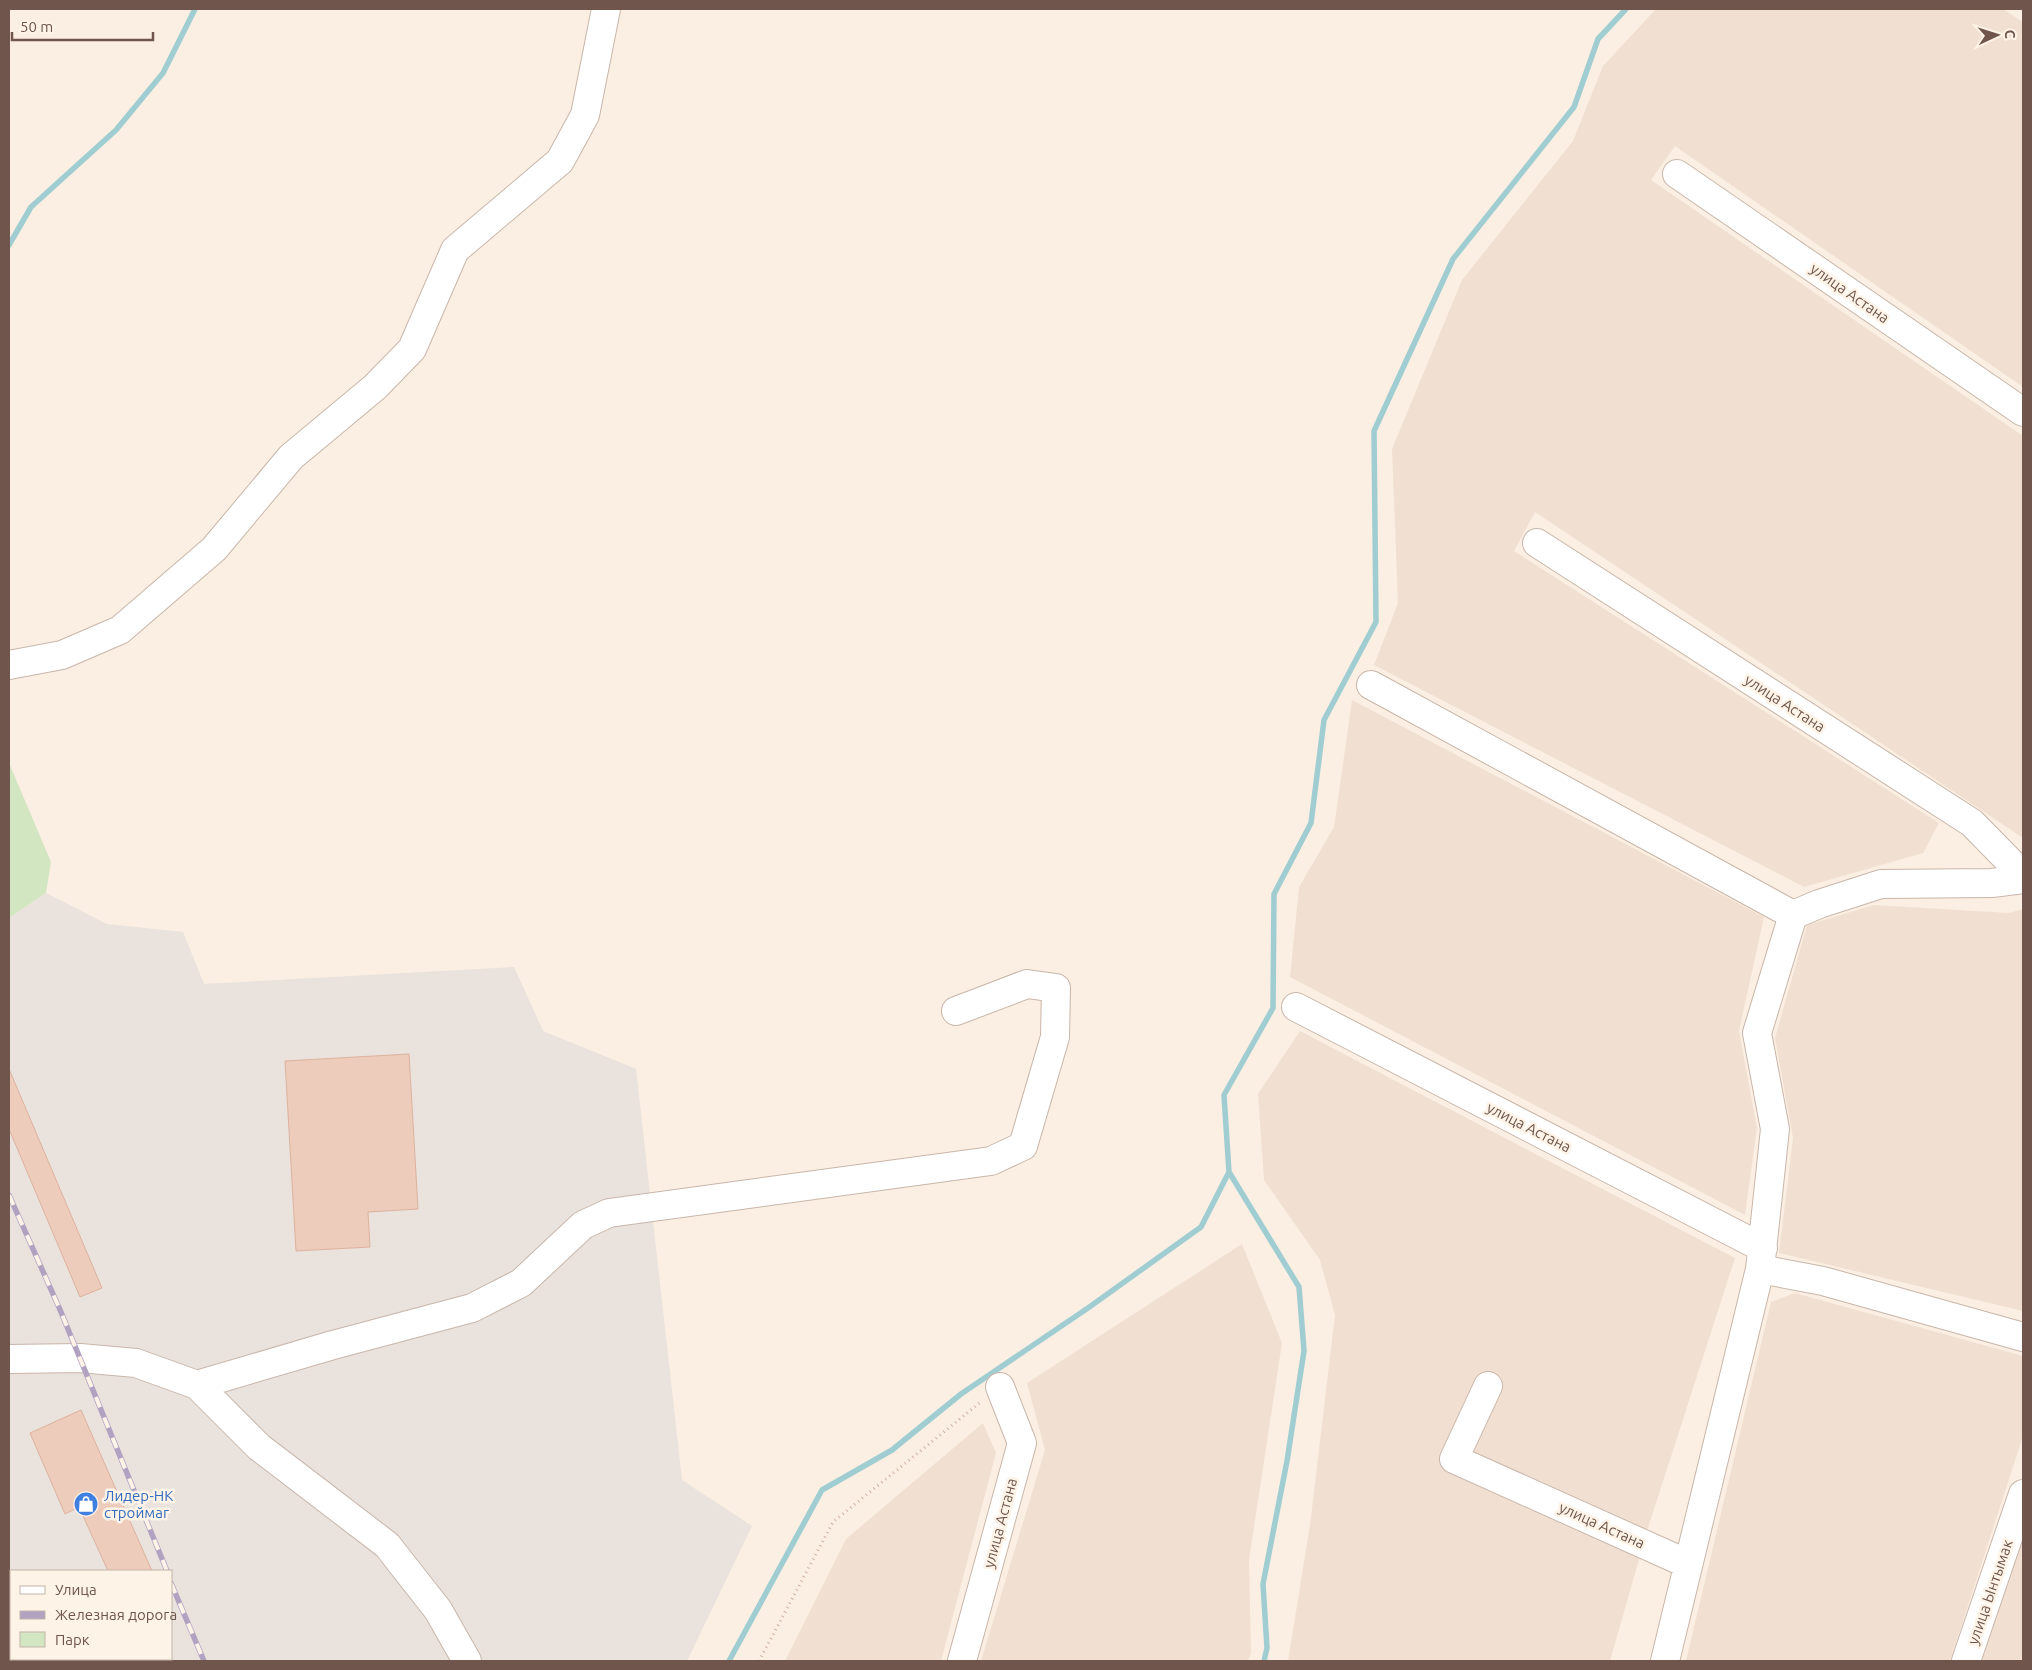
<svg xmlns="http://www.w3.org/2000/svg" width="2032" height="1670" font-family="Ubuntu,sans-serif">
<rect width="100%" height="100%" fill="#faefe2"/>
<!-- residential -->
<path fill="#f1e0d1" d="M1656 9H2003L2023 22V387L1675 146 1651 180 2023 436V838L1535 512 1514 551 1939 823 1923 853 1804 887 1374 665 1398 603 1392 449 1462 280 1573 141 1603 66Z
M1352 700 1764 917 1739 1031 1757 1128 1745 1215 1290 977 1299 887 1334 827Z
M1874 905 2009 913 2023 909V1311L1779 1253 1793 1138 1775 1038 1807 925Z
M1300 1031 1735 1258 1648 1528 1610 1661H1288L1310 1525 1335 1315 1320 1260 1264 1180 1258 1094Z
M1242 1244 1282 1343 1249 1560 1251 1653 1248 1661H981L1045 1450 1027 1383Z
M1795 1293 2023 1356V1436L1950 1661H1686L1771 1302Z
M983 1423 996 1453 941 1661H785L846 1539Z
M2023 1539V1661H1981Z"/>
<!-- industrial -->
<path fill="#e9e2dd" d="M46 893 107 924 183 932 204 984 514 967 543 1031 636 1069 682 1480 752 1526 687 1661H65L64 1659H171V1571H11V1585L9 1581V918Z"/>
<!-- green -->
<path fill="#d3e6c2" d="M9 763 51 862 46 893 9 918Z"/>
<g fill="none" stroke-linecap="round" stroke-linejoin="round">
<!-- stream -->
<path stroke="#9fcdd2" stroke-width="5.5" d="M9 245 31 207 116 130 163 73 195 9
M729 1661 822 1490 892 1450 961 1394 1088 1308 1201 1227 1229 1172
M1264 1661 1267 1648 1263 1584 1287 1461 1304 1351 1299 1287 1229 1172 1224 1095 1273 1008 1274 894 1311 823 1324 720 1376 622 1374 431 1453 259 1574 107 1598 39 1626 9"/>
</g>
<!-- building -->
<path fill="#edccbc" stroke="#deb29d" d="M409 1054 418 1209 368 1212 370 1247 296 1251 285 1061Z
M9 1069 102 1288 80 1297 9 1129Z
M81 1410 152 1571H108L79 1507 65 1514 30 1433Z"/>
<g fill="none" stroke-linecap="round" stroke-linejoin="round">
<defs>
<path id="minor" d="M1677 174 2023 412
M1537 543 1972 823 2023 875
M9 665 62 655 120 630 214 549 291 457 375 387 412 349 455 250 560 161 585 115 606 9
M1371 685 1793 915
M1296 1007 1763 1248
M1760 1269 1823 1281 2023 1337
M9 1359 80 1358 136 1363 197 1385 259 1447 387 1545 438 1610 467 1661
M197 1385 333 1345 472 1308 521 1283 583 1225 609 1213 991 1161 1023 1146 1055 1037 1056 988 1027 984 956 1011
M1488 1386 1454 1459 1688 1564
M962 1661 1022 1443 1000 1387
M1665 1661 1760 1269 1775 1129 1757 1033 1793 915 1819 904 1881 884 1992 883 2023 879
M1966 1661 2023 1494"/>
</defs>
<!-- minor casing -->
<use href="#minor" stroke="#c9b6aa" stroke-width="30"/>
<!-- path -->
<path stroke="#d1b09f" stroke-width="3" stroke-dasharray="1 4" stroke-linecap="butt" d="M759 1661 833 1522 982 1401"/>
<!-- minor -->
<use href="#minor" stroke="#fff" stroke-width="28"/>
<defs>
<path id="rail" d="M9 1195 61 1312 167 1571
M171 1583 204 1661"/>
</defs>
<!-- rail casing -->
<use href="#rail" stroke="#b1a2c2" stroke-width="5.5"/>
<!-- rail -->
<use href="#rail" stroke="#fdf3e7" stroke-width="4" stroke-dasharray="11" stroke-linecap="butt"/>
</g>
<!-- icons -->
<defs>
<symbol id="shop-disc" viewBox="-11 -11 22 22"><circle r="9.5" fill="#3f7fe0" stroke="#fdf3e7"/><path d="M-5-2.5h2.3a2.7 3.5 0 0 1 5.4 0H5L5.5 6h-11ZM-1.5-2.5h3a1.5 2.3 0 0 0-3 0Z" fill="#fff"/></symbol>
</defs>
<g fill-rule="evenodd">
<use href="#shop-disc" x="72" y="1490" width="28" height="28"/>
</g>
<g text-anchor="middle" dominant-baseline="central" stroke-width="5" stroke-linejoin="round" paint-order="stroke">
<!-- street labels -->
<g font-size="15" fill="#6f554b" stroke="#fdf3e7">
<text transform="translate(1850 293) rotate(35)">улица Астана</text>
<text transform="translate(1785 703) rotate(33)">улица Астана</text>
<text transform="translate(1529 1127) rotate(27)">улица Астана</text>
<text transform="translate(1000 1523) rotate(-75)">улица Астана</text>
<text transform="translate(1602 1525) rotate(24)">улица Астана</text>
<text transform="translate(1990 1592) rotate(-71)">улица Ынтымак</text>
</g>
<!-- shop labels -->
<g font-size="15" fill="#366cbe" stroke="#fdf3e7" text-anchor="start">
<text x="104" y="1495">Лидер-НК<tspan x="104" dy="17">строймаг</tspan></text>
</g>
</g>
<!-- border -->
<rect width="2032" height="1670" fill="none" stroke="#6f554b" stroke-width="20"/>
<!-- legend -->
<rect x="10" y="1570" width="162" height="90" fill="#fdf3e7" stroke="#c4b4a9"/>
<rect x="20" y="1586" width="25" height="8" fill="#ffffff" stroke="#c4b4a9"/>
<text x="55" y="1595" font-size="15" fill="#6f554b">Улица</text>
<rect x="20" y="1611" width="25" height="8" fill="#b1a2c2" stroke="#c4b4a9"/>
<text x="55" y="1620" font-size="15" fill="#6f554b">Железная дорога</text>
<rect x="20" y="1632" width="25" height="15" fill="#d3e6c2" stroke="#c4b4a9"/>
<text x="55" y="1645" font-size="15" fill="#6f554b">Парк</text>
<!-- north arrow -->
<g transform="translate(1997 35) rotate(86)" stroke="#fdf3e7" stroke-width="4" paint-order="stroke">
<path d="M0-4L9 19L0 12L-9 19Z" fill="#6f554b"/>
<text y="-8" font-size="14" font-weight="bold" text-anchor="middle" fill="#6f554b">С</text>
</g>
<!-- scale -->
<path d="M12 32v8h141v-8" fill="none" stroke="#6f554b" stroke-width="2.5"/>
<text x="20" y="32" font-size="15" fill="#6f554b" stroke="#fdf3e7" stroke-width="4" paint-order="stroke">50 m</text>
</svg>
